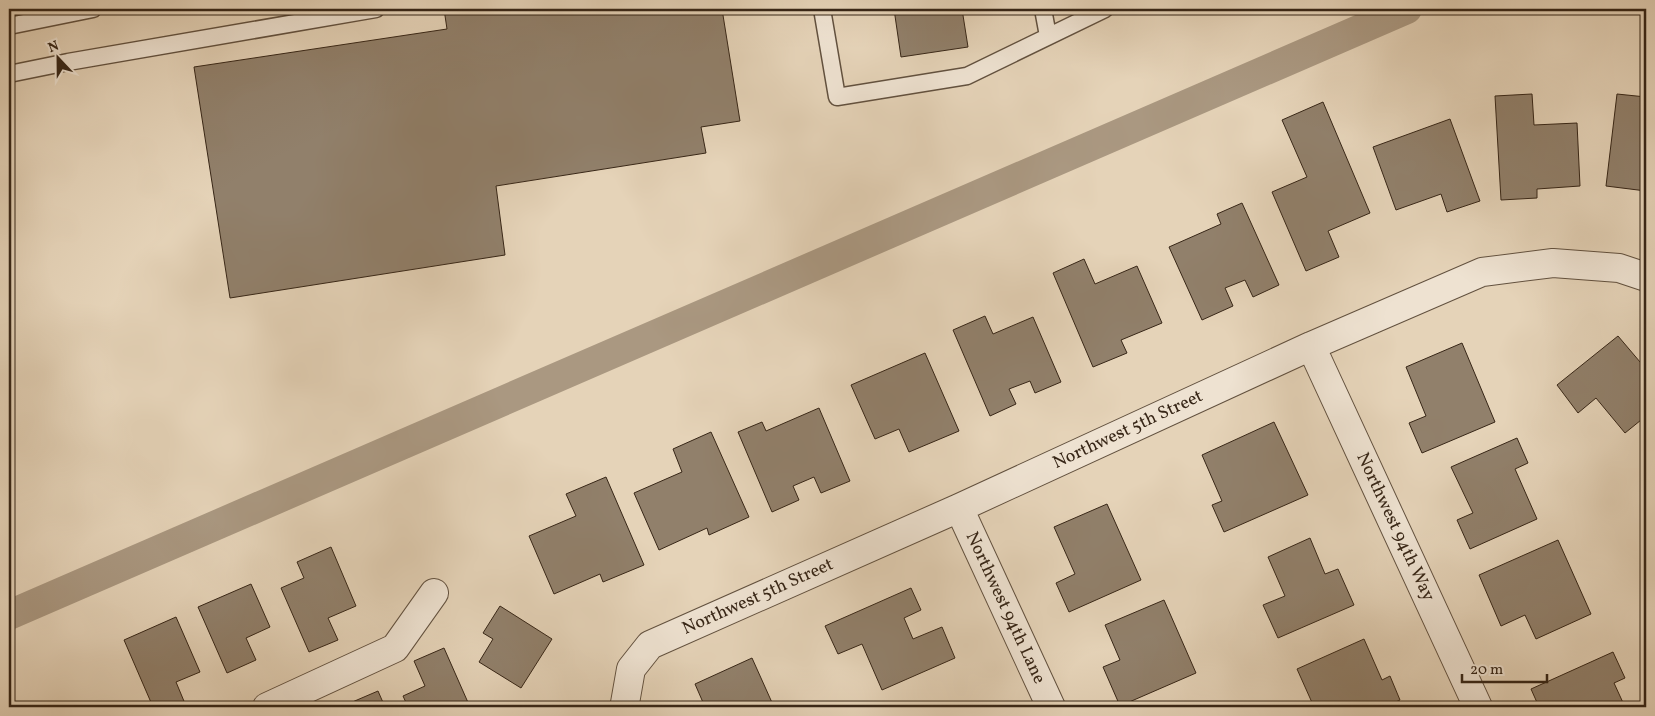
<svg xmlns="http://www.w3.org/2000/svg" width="1655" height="716" font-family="Vollkorn,serif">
<rect width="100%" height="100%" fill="#e5d3b8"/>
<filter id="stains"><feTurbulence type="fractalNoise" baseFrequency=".004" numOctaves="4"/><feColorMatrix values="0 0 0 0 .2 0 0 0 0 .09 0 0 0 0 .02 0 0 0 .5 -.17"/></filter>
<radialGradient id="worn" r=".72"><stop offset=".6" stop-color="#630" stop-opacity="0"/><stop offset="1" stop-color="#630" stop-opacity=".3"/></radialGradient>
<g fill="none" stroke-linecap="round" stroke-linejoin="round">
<!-- canal -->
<path stroke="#aa9881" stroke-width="30" d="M9 615 1407 9"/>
</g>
<!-- building -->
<path fill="#91806b" stroke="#372617" d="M444 9H722L740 121 701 127 706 153 496 186 505 255 230 298 194 67 447 29Z
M894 9H962L968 47 901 57Z
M1532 94 1534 125 1577 123 1580 186 1537 189V198L1501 200 1495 96Z
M1617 94 1646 97V191L1606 186Z
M1323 102 1370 213 1328 231 1339 257 1306 271 1272 192 1307 177 1282 120Z
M1450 119 1480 201 1447 212 1441 194 1396 210 1373 147Z
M1242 203 1279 285 1253 297 1245 280 1225 288 1233 306 1202 320 1169 247 1221 224 1217 214Z
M1084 259 1095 284 1137 266 1162 323 1121 340 1127 353 1093 367 1053 273Z
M985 316 993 334 1033 317 1061 382 1035 393 1030 381 1009 389 1016 404 990 416 953 330Z
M1618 336 1646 369V416L1625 433 1596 398 1578 413 1557 385Z
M1462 343 1495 422 1422 453 1409 423 1426 416 1406 367Z
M925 353 959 431 909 452 899 429 875 439 851 385Z
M819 408 850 481 821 493 814 477 793 486 799 500 772 512 738 432 762 422 766 431Z
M1274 422 1308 495 1224 532 1212 505 1222 501 1202 455Z
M711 432 749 517 709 535 707 528 659 550 634 493 682 472 673 449Z
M1517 438 1528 463 1515 469 1537 519 1470 549 1457 520 1473 513 1451 467Z
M606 477 644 565 603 582 600 574 554 594 529 536 576 516 566 494Z
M1107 504 1141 580 1069 612 1056 583 1075 574 1054 527Z
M1310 538 1325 574 1338 569 1354 605 1278 638 1263 605 1285 596 1268 557Z
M1558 540 1591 614 1536 639 1525 615 1501 626 1479 575Z
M331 547 356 606 328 618 338 640 309 652 281 588 304 578 297 562Z
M251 584 270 627 246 638 256 660 227 673 198 607Z
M911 588 921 610 904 618 913 639 942 627 955 658 882 690 862 644 838 654 825 626Z
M1164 600 1196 673 1120 706 1103 667 1120 660 1105 625Z
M500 606 552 639 521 688 479 662 493 639 483 633Z
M176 617 200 672 176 682 186 706 153 707 124 640Z
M1364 639 1382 680 1390 676 1400 700 1384 707H1314L1297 669Z
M444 648 470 707H408L403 696 425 686 414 661Z
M1613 652 1625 678 1614 683 1625 707H1539L1531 689Z
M752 658 774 707H705L695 684Z
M378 691 385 707H343V706Z
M976 703 978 707H966Z"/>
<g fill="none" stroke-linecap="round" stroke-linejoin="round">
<defs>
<path id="lane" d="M822 9 837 97 967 76 1105 9
M1043 9 1048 36
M9 26 93 9
M9 74 68 62 376 9"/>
<path id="street" d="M1311 346 1478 707
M959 508 1051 707
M267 707 395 648 434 593
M627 707 625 703 631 669 650 645 959 508 1311 346 1482 272 1553 263 1619 268 1646 277"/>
</defs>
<!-- lane casing -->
<use href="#lane" stroke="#62513f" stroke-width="19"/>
<!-- street casing -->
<use href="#street" stroke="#62513f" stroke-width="30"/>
<!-- lane -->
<use href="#lane" stroke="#eee2d1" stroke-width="16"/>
<!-- street -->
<use href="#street" stroke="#eee2d1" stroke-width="28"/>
</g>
<g text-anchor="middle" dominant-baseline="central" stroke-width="4" stroke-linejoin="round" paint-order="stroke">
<!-- street labels -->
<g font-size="18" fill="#372617" stroke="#eee2d1">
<text transform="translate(1128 430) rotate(-25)">Northwest 5th Street</text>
<text transform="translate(1395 527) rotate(65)">Northwest 94th Way</text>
<text transform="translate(758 597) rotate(-24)">Northwest 5th Street</text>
<text transform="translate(1005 608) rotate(65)">Northwest 94th Lane</text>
</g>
</g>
<!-- margin -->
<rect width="1655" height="716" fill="none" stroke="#e5d3b8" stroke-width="30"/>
<rect x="10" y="10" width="1635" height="696" fill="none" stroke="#372617" stroke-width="2.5"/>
<rect x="15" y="15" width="1625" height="686" fill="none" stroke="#372617"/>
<!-- north arrow -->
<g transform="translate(58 58) rotate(338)" stroke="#eee2d1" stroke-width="4" paint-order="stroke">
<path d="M0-4L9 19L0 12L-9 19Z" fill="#372617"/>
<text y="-8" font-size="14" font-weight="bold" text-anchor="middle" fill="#372617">N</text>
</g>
<!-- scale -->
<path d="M1462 674v8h85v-8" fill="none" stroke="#372617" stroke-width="2.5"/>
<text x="1470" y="674" font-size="15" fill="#372617" stroke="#eee2d1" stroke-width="4" paint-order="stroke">20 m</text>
<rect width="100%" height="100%" filter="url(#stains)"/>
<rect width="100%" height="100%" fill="url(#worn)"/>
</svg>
